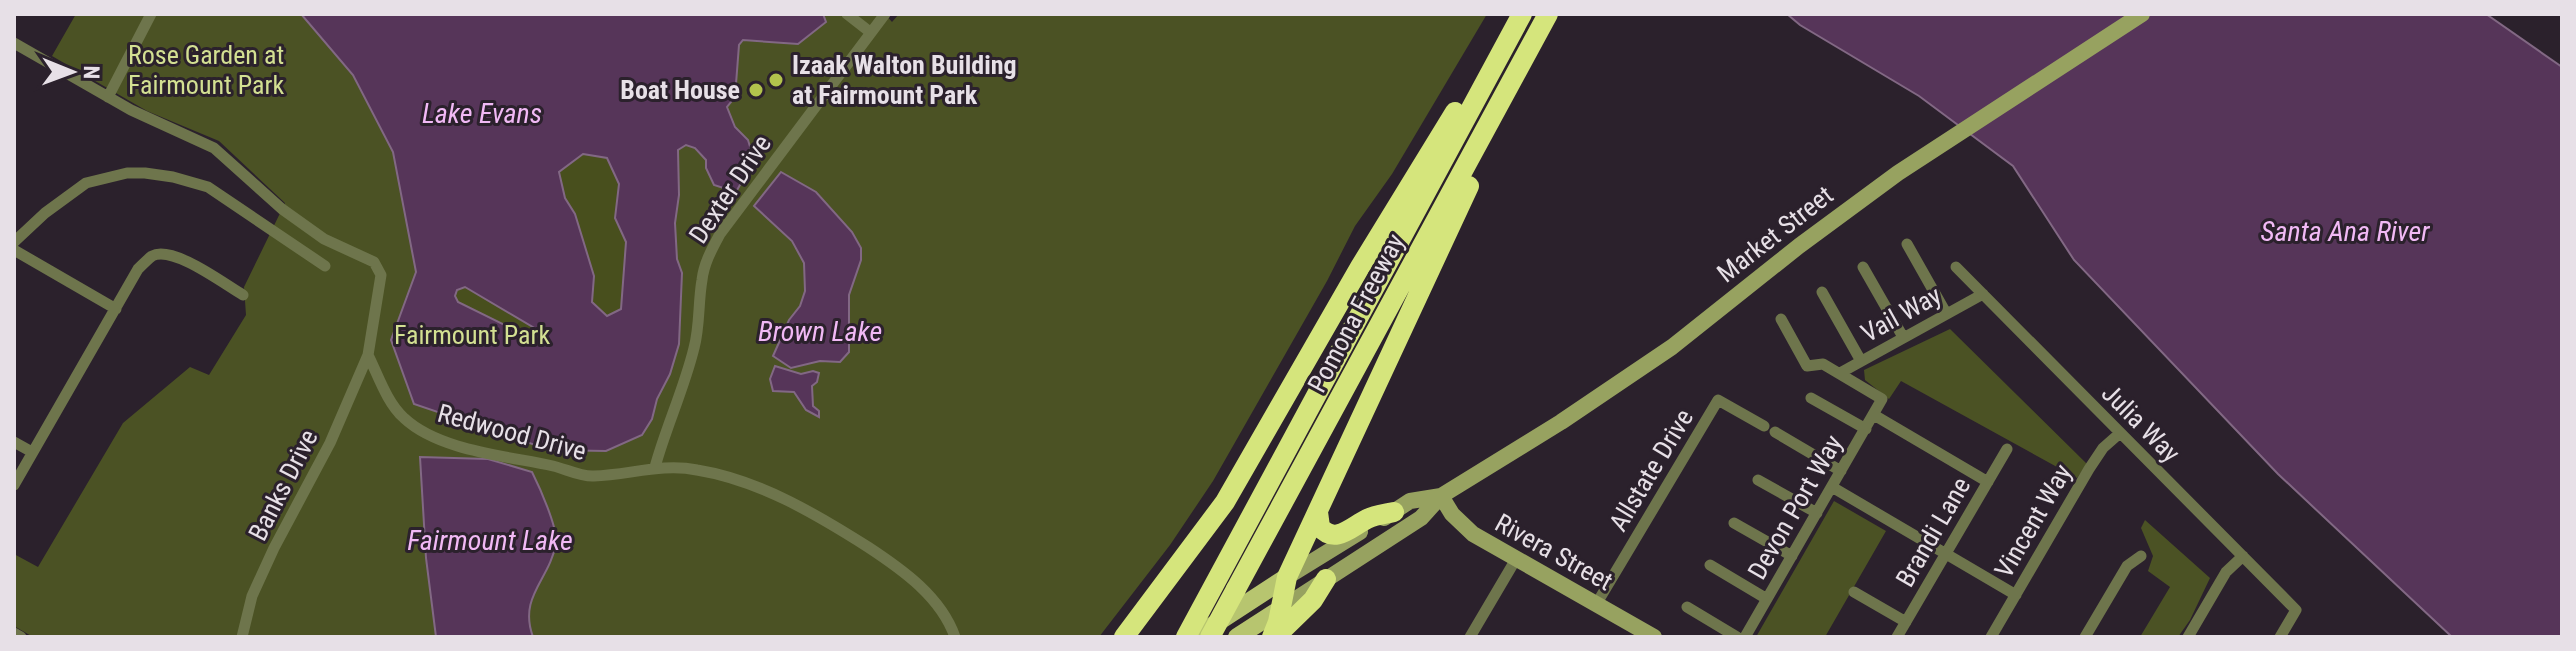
<svg xmlns="http://www.w3.org/2000/svg" width="2576" height="651" font-family="'Roboto Condensed',sans-serif">
<rect width="100%" height="100%" fill="#2b212c"/>
<!-- green -->
<path fill="#4b5224" d="M76 14H885L892 22 899 14H1487L1392 174 1355 226 1327 281 1213 481 1170 545 1099 637H33L14 626V554L38 567 123 423 190 367 209 375 246 315 244 287 285 203 219 141 147 111 52 56Z
M1950 329 2087 464 2077 478 1901 381 1889 399 1865 380 1864 370Z
M1834 501 1886 531 1825 637H1756Z
M2145 520 2210 578 2190 620 2178 637H2140L2170 587 2148 571 2153 556 2141 528Z"/>
<!-- forest -->
<path fill="#484f1d" d="M583 154 607 158 619 184 615 218 626 242 621 309 606 316 592 302 594 276 575 214 565 198 559 172Z
M465 287 536 329 539 336 534 340 458 302 455 296 457 290Z"/>
<!-- water -->
<path fill="#563559" stroke="#826884" stroke-width="2" fill-rule="evenodd" d="M301 14H823L826 22 798 44 743 40 739 45 735 97 727 107 735 127 748 140 754 160 736 192 714 185 706 168V160L695 148 686 145 678 150 679 195 675 223 677 259 682 273 679 344 670 374 657 399 652 419 642 435 606 451 550 450 414 404 391 340 416 272 393 152 353 75ZM583 154 607 158 619 184 615 218 626 242 621 309 607 316 592 302 594 276 575 214 565 198 559 172ZM465 287 536 329 539 336 533 339 458 302 455 296 457 290Z
M1787 14H2486L2562 67V637H2452L2278 474 2074 260 2013 166 1919 96 1800 25Z
M781 172 816 192 852 232 861 248V260L849 295V352L840 362 820 361 791 368 773 356 789 320 800 306 805 291 804 263 792 241 754 206Z
M775 366 801 374 813 371 819 373 817 382 812 386 813 406 819 411V417L806 410 794 392 773 391 770 379Z
M420 457 488 459 532 472C539 486 558 528 556 543 550 580 518 596 533 637H436L426 558Z"/>
<g fill="none" stroke-linecap="round" stroke-linejoin="round">
<!-- street -->
<path stroke="#6e754c" stroke-width="11" d="M847 14 870 32
M14 43 131 110 214 148 282 209 324 239 374 262 381 275 368 355 330 443 274 548 252 596 242 637
M108 97 151 14
M14 242 45 213 86 183 127 173H145L173 177 208 187 325 266
M1907 244 1946 313
M14 250 116 309
M1863 267 1903 337
M1956 267 2296 610 2280 637
M1822 292 1861 361
M368 355C378 375 387 403 404 418 439 451 508 456 553 466 566 469 581 477 594 476 629 475 662 463 697 470 759 480 816 514 868 547 903 570 941 597 955 637
M1840 373 1983 294
M1811 398 1866 429
M1874 415 1988 482
M1775 432 1841 471
M14 442 32 452
M655 467C666 427 684 389 694 348 700 326 698 303 702 280 704 263 712 249 720 234L885 14
M1758 480 1817 513
M14 485 138 269C142 265 148 259 152 256 173 245 224 284 243 295
M1832 487 2016 595
M1734 523 1792 556
M1710 565 1767 599
M1854 592 1906 622
M1597 603 1718 400 1764 426
M1687 607 1737 637
M14 633 21 637
M1470 637 1516 559
M1745 637 1882 399 1823 364 1807 366 1781 319
M1897 637 2007 449
M1991 637 2089 469 2103 448 2120 433
M2085 637 2127 566 2141 556
M2188 637 2226 572 2243 556"/>
<!-- secondary -->
<path stroke="#97a260" stroke-width="16" d="M1441 496 1452 514 1473 534 1654 637
M1384 518 1410 501 1441 496
M1287 577 1360 532
M1279 610 1421 518 1441 496 1561 422 1672 347 1799 246 1898 173 2142 14"/>
<!-- primary -->
<path stroke="#b7c56f" stroke-width="18" d="M1195 637 1287 577
M1237 637 1279 610"/>
<!-- highway -->
<path stroke="#d5e57c" stroke-width="20" d="M1318 512 1320 527C1335 545 1351 527 1367 519 1375 515 1385 514 1394 512
M1236 589 1548 14
M1124 637 1225 502 1360 267 1455 112
M1186 637 1522 14
M1272 637 1278 622 1287 577 1469 186
M1275 637 1313 600 1326 579"/>
<!-- highway-bridge -->
<path stroke="#d5e57c" stroke-width="20" d="M1210 637 1236 589"/>
</g>
<!-- markers -->
<g fill="#b2c34c" stroke="#2b212c" stroke-width="3">
<circle cx="776" cy="80" r="8"/>
<circle cx="756" cy="90" r="8"/>
</g>
<g text-anchor="middle" dominant-baseline="central" stroke-width="6" stroke-linejoin="round" paint-order="stroke">
<!-- park labels -->
<g font-size="26" fill="#d3e092" stroke="#2b212c">
<text x="206" y="55">Rose Garden at<tspan x="206" dy="30">Fairmount Park</tspan></text>
<text x="472" y="335">Fairmount Park</text>
</g>
<!-- poi labels -->
<g font-size="26" font-weight="bold" fill="#e7e0e7" stroke="#2b212c" text-anchor="start">
<text x="792" y="65">Izaak Walton Building<tspan x="792" dy="30">at Fairmount Park</tspan></text>
<text x="740" y="90" text-anchor="end">Boat House</text>
</g>
<!-- street labels -->
<g font-size="26" fill="#e7e0e7" stroke="#2b212c">
<text transform="translate(730 189) rotate(-56)">Dexter Drive</text>
<text transform="translate(1775 234) rotate(-38)">Market Street</text>
<text transform="translate(1356 313) rotate(-62)">Pomona Freeway</text>
<text transform="translate(1901 314) rotate(-29)">Vail Way</text>
<text transform="translate(2141 423) rotate(45)">Julia Way</text>
<text transform="translate(512 432) rotate(15)">Redwood Drive</text>
<text transform="translate(1651 470) rotate(-59)">Allstate Drive</text>
<text transform="translate(283 485) rotate(-63)">Banks Drive</text>
<text transform="translate(1795 507) rotate(-60)">Devon Port Way</text>
<text transform="translate(2033 521) rotate(-60)">Vincent Way</text>
<text transform="translate(1933 532) rotate(-60)">Brandi Lane</text>
<text transform="translate(1554 552) rotate(29)">Rivera Street</text>
</g>
<!-- water labels -->
<g font-size="28" font-style="italic" fill="#f1b9f5" stroke="#2b212c">
<text x="482" y="113">Lake Evans</text>
<text x="2345" y="231">Santa Ana River</text>
<text x="820" y="331">Brown Lake</text>
<text x="490" y="540">Fairmount Lake</text>
</g>
</g>
<!-- border -->
<rect width="2576" height="651" fill="none" stroke="#e7e0e7" stroke-width="32"/>
<!-- north arrow -->
<g transform="translate(72 72) rotate(91)" stroke="#2b212c" stroke-width="6" paint-order="stroke">
<path d="M0-6L14 30L0 20L-14 30Z" fill="#e7e0e7"/>
<text y="-12" font-size="22" font-weight="bold" text-anchor="middle" fill="#e7e0e7">N</text>
</g>
</svg>
